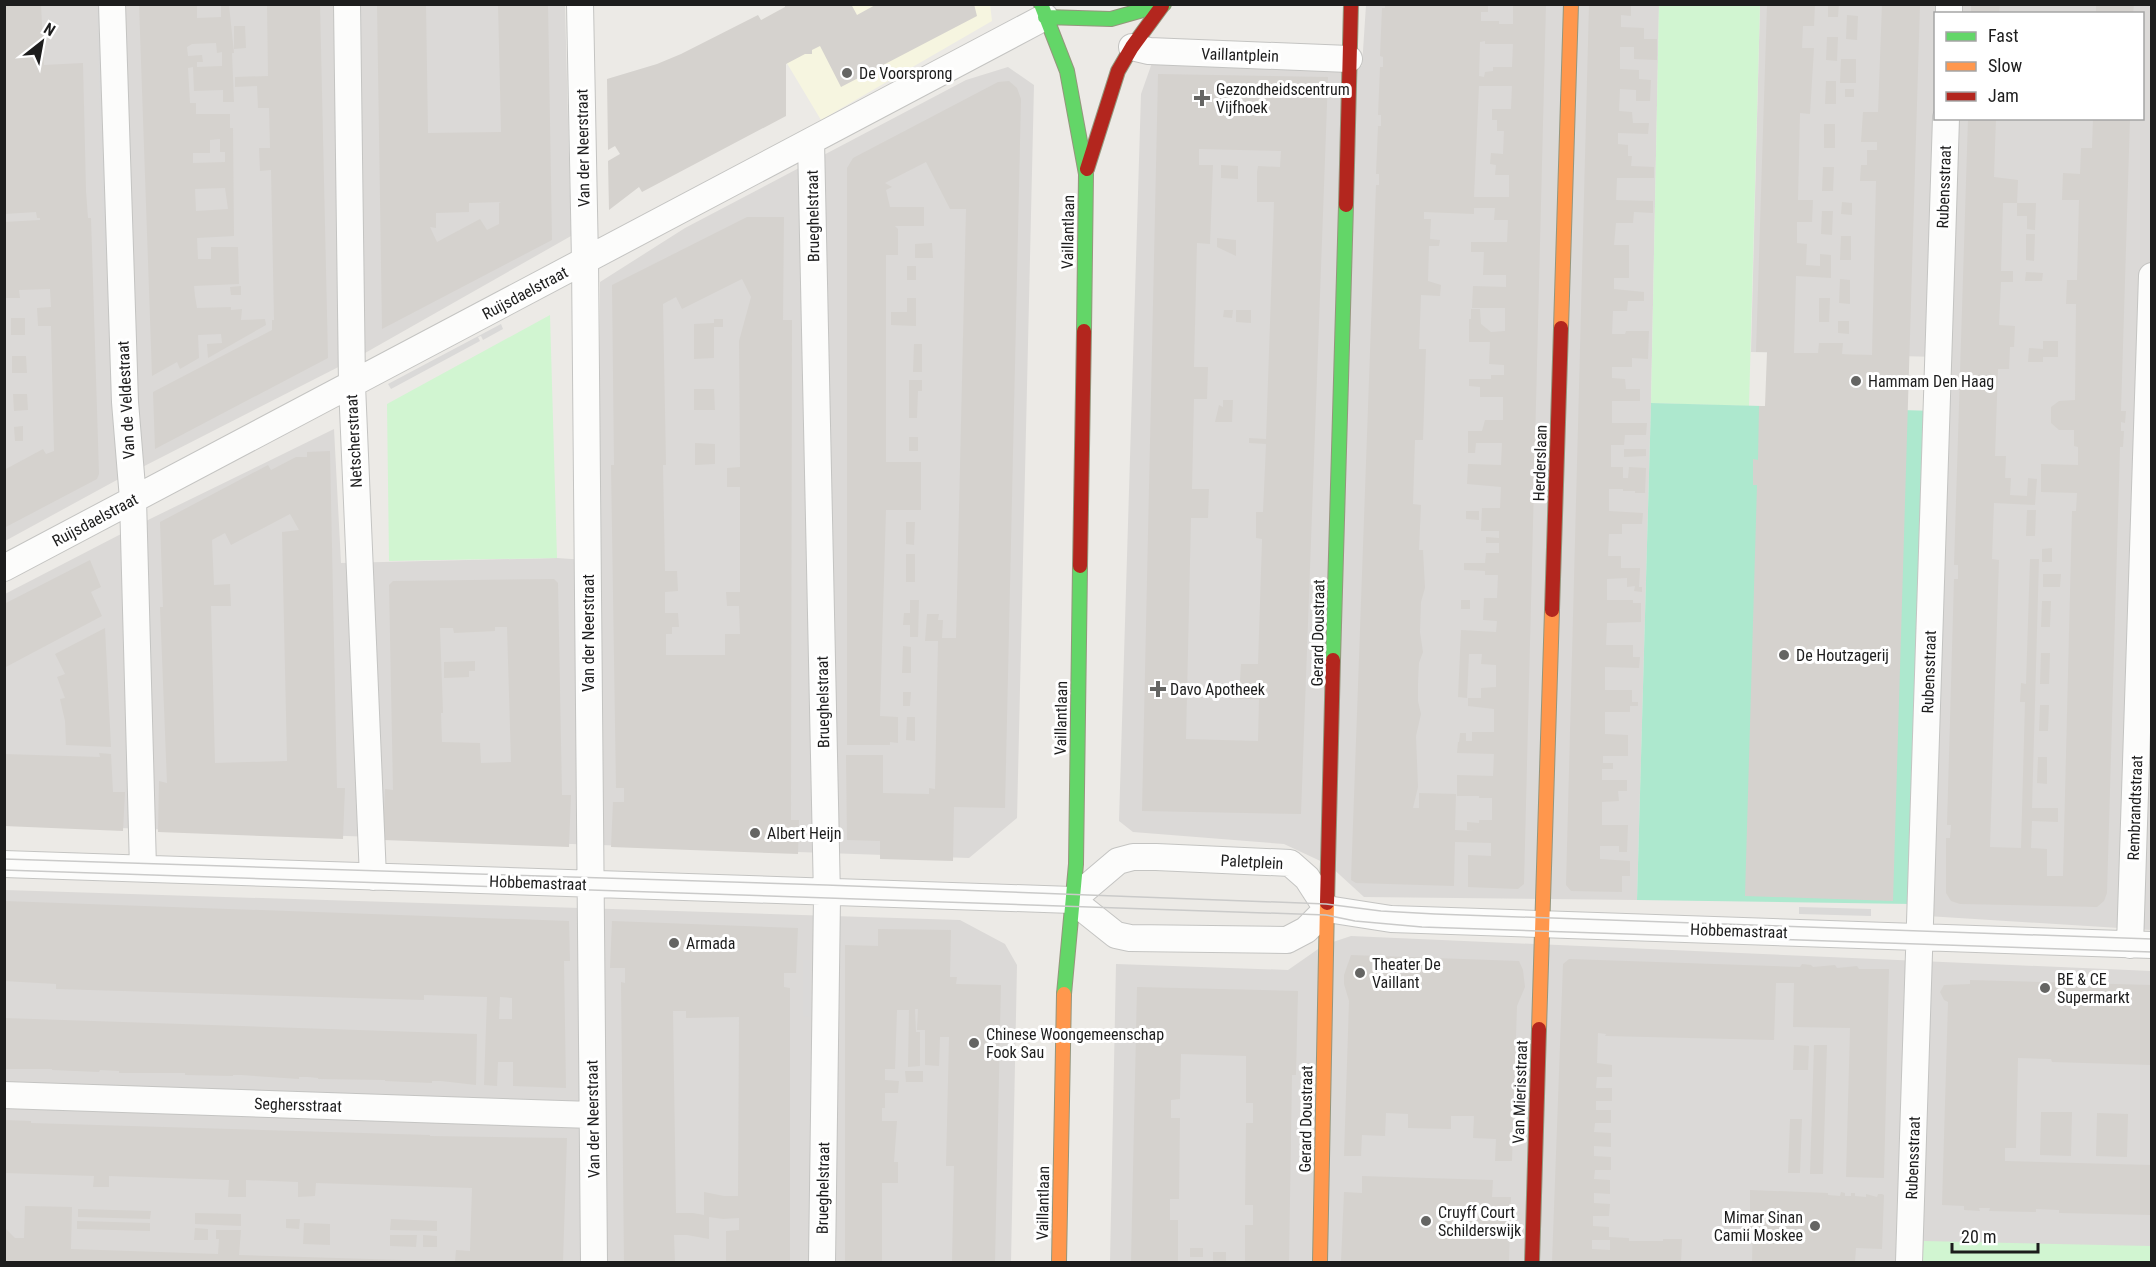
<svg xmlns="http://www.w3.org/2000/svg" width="2156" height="1267" font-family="'Roboto Condensed',sans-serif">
<rect width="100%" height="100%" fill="#eceae6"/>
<!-- residential -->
<path fill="#dbd9d7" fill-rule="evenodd" d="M5 5H565L571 236 358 357 115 481 5 541Z
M1366 5H1659L1651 403 1637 900 1364 897 1329 865 1284 844 1133 832 1119 821 1141 94 1153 60 1362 66Z
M1760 5H2151V930L1927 916 1937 357 1751 352ZM1936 14H2142V118H1936Z
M1008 67 1034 85 1017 818 969 858 5 824V594L150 519 334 429 341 563 557 558 600 561V282L685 228 966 80Z
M5 890 960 920 1005 944 1017 965 1011 1262H5Z
M1351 936 2151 971V1262H1110L1116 964 1288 970 1324 945Z"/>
<!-- education -->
<path fill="#f6f5e0" d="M990 4 992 21 821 120 761 20 785 8V5Z"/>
<!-- park -->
<path fill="#d1f5d1" d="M1659 5H1760L1749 406 1651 403Z
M550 315 557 558 389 561 387 404Z
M1924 1241 2151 1246V1262H1922Z"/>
<!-- pitch -->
<path fill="#ade8ce" d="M1651 403 1936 411 1912 904 1637 900Z"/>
<!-- parking -->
<path fill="#dad9d8" d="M97 10H104L111 254H104Z
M501 324 503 329 483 340 481 336 478 337 480 341 391 389 388 384Z
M1799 907 1871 909V916L1799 914Z
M803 960H811V1017L803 1016Z"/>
<!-- building -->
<path fill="#d5d2ce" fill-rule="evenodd" d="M4 4H41L44 65 83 63 86 191 88 218H91L99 474 97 479 4 528V470L43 449 46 454 54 451 51 328V326H38L37 308 51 307 50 289 19 290 20 298H4V222L40 220V218H37L36 212 5 214Z
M139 4H197V18L221 17V6L229 5 234 53H232L234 102H223V90L194 91 193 67 188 68 190 103H196V114H230V128H233L234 236 197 238 198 259H211V247H238L239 284 194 286 195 296 197 308 231 307V310L242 309 241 320 265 319 266 325 208 358 207 344 222 343 221 334 198 335 199 358 180 369 177 362 152 376ZM216 43 217 53 222 52V66L197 67V62H203L202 55 188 56 187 47 192 44ZM220 139V152H225V162L193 163V153H210V140ZM225 188 228 209 196 211 195 189Z
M267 4H320L328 358 155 449 153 392 272 330V320H274L271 170 260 171 259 148H270L269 108H258L257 86 235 87V77L268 76Z
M377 4H426L428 133 501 132 498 4H548L552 240 382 329ZM501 202 499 203V224L487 230 480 219 437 242 430 227 436 228V213L469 212V203Z
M785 4H851L857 15 877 4H974L977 16 841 87 820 46 812 50V54H805L786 64V116L642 192 639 187 609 210 608 161 620 154 615 146 608 150 607 79 657 64 681 54 758 15 761 20 785 7Z
M1385 4H1488V12H1481V21H1499V24H1513V4H1546L1524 884 1518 889 1468 887V855L1491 856V843L1455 842 1454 886 1356 883 1351 880 1376 185H1379V174H1376L1378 126H1381V115H1378L1380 67H1383V57L1380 56 1382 8H1385ZM1485 41V44H1513L1512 67H1493V71L1485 72 1484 77 1479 76 1480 42ZM1479 86H1512L1511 109H1492V120H1497V131H1504L1503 154 1491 153 1490 164 1496 165 1495 175H1509V197H1474ZM1474 208H1495L1494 220H1508L1507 242H1471V252H1484L1483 275H1506V287L1473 286 1472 308H1505V331L1491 332 1481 324 1480 309H1471V319H1469V342H1490L1489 364 1504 365V375H1491V379H1469V386L1480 387V397H1503V420H1485L1482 431H1468V453H1475L1476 443H1502L1501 465 1468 464 1467 484 1501 487 1500 508H1482L1481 531H1499V538L1486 537V543H1499V553H1486L1485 563H1464V570L1485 571V575H1498L1497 598H1484L1483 620 1497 621 1496 632 1461 630 1458 697 1467 698 1469 654H1482L1481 664 1496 665V687L1481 688V698H1468V706L1494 709V732H1472V741H1466V733H1460L1459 742H1458L1457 753 1494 754 1493 776 1457 775V796H1479V798H1492V820H1479V823L1467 822V830L1473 831 1455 830 1456 794 1419 793V808H1413L1418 787 1416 736 1421 714 1418 701V683L1419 663 1423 652 1420 632 1421 602 1425 588 1423 550H1419L1421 505 1413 504 1415 440H1423L1426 349H1419L1421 295 1440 296 1441 285 1428 281 1429 246H1439L1440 240 1430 239 1431 219H1424V212L1474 214Z
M1589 4H1631V16L1621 15V27L1644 28V39H1657V60L1634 59V47H1620V69L1639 70V79L1651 80 1650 101H1636V90L1620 89 1619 111 1632 112 1633 123H1649L1648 134 1618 133V144L1628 145V156H1632L1631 166 1654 167V178H1617L1616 200 1653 201V213L1634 212 1633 223H1616L1614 245H1629V278H1614V289L1644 292V301H1628L1627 311H1613L1612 334H1625L1626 331H1649L1648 359 1632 358V367H1612V378L1625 379 1626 389H1640V401H1612V423H1647L1646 435H1625L1624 445H1611V467H1623V478H1628L1629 467 1646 468 1645 493H1635V491H1623V489H1609V511L1643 513 1642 524H1622V534H1609L1608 556H1621V568H1640L1639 587H1642V592L1634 591 1635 586 1627 587V578L1607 579V600H1633V603H1641V622L1607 623 1606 645H1633V657H1640L1639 668 1605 667V690H1632V702H1638V706H1630V712H1605V734L1628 735V756H1603V763H1613V769H1602V780H1627V791H1618L1619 801 1602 802V825H1628L1627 852H1619V846H1600V859L1630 861V876H1622V892L1571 891 1566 885Z
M1767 4 1815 5 1814 26H1803L1802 48H1814L1810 114 1800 113 1798 200H1813L1812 222H1797V243L1807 244 1806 265 1820 266V254L1831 255V278L1796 276 1794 353H1818L1819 343H1843L1842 354 1872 355 1876 181H1860L1861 165H1867V150H1877V142H1861L1863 112H1878L1882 4H1920L1893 901 1745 896 1757 485H1753V459L1758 460 1759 406H1765L1767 352H1756Z
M1828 4H1839L1838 17H1828Z
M1971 4H2000L1999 14H1971Z
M2096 4H2134L2133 14H2096Z
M1847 15 1858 16 1857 40 1846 39Z
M234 26H245L246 48 234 49Z
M1827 37H1838L1837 61 1826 60Z
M1841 59H1856V83H1840Z
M1158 74 1328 77 1301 814 1142 811ZM1199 149 1281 151 1280 167 1258 166 1257 172V202H1274L1273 235 1266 439 1249 438V443L1266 444 1263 512H1256V538L1262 539V541L1258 664H1241L1239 699H1259L1258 741 1186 739 1191 518H1208L1209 489H1192L1194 399H1207L1208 367H1194L1197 243 1210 244 1213 165H1199Z
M1009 81 1017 88 1021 99 1005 808 954 807 953 861 880 859V841L847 840 846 755H883V793L929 794V788L935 789 938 641H925L927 614H939L938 620H943L942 638H956L966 209H950L926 162 885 183 892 187 886 190 890 207H924V226H895L898 229V255H886V462H921V510H886L880 716 898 717V743L890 742V745H847V168L853 158 998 82Z
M1826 81H1836V104H1825Z
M1845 89H1854V97H1845Z
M1968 118H1996L1994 177 2018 180 2017 203H2036L2035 230 2027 229V216H2017V203H2003L2001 271H2013V282H2001L1999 325 2015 326 2014 347H2010L2009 369H1998L1995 456H2006L2005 478H2011L2010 495 2027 496 2028 478 2037 479 2035 505 1994 503 1992 559 1999 560 1990 847 2021 848 2025 702H2020L2021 683 2026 684 2030 559H2039L2032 808H2058V822L2032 821 2031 848 2047 849V876H2063L2072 511H2076L2077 493 2041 492V464L2078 465V447L2074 446V430H2059L2051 423V407L2059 401 2075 400 2076 304H2066L2067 280H2077L2079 200H2062L2063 173 2080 174 2081 148H2092L2093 118H2130L2121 411H2126L2125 423 2121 422V431H2124L2123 447H2120L2107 893 2104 901 2097 907 1960 904 1951 901 1946 893V838H1950L1951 825H1947L1954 579H1958V565H1954Z
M1824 124H1835V148H1824Z
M1221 165 1238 166V179L1221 178Z
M1823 167H1834L1833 191H1822Z
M1842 202 1852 203V215L1841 214Z
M1822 211H1833L1832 235 1821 234Z
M747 217H784L783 320H792L791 820H799L798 854 611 847 613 802H624V788H616L611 465H614L612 285ZM742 279 751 297 739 341 740 467 727 468V487H740V592H726L727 606H739L740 634H725V655H666V634H672V627H679L678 613H665V592L678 591 677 571H665L663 465H666L663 304 676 297 682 309Z
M2026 234H2035L2034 261 2026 260Z
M1841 236H1851V260H1840Z
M1217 238 1236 240V256L1217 247Z
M932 243 933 258H915V244Z
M907 266H916V280H907Z
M2026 272 2043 273 2042 281H2025Z
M1840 279 1850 280V304L1839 303Z
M241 286V295H231L230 287Z
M907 298H916V326L891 325V312H907Z
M1819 298H1830L1829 322H1819Z
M1224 310H1233L1232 318 1223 317Z
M1236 310H1251V323L1236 322Z
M11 318H25V335H11Z
M714 319H723V327H714V358L694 359V324L714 323Z
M1838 321H1849V334L1838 333Z
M2043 341H2058V357H2043V362H2028L2029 348 2043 349Z
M914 344H922V372H913Z
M12 356H26L27 373H12Z
M909 380H922V391H918L917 418H909Z
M694 389H714L715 410H694Z
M13 394H27L28 410 14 411Z
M1223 400H1233L1232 422H1215L1219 405 1223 407Z
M23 426V441H15L14 427Z
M909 437H918V451H909Z
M695 443 715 444V464L695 465Z
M1624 449H1646V456L1624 457Z
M330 451 337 788H345L343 839 158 832 159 781 167 783 160 607H163L160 522 268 465 271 470 296 457H307V452ZM290 514 299 530 282 532 287 761 215 763 211 606H231L230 584 214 585 212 540 225 533 231 545Z
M2027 510H2036L2035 536H2026Z
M1466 511H1479V520L1466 519Z
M906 522H915L914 545 906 544Z
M2052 548V562H2042V549Z
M906 554H915V582H906Z
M90 560 101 587 91 592 102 616 4 668V604Z
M2043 574H2061L2060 587H2043Z
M554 579 558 583 562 795H571L569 847 383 840 385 789 393 790 389 585 393 581ZM495 627H507L511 762 481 763 480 743 442 742 441 713H443L440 628H453L454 633 495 631Z
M910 600H919L918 637H910V625H903L904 613H910Z
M1461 600H1470V609H1461Z
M2042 601H2051L2050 627H2041Z
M105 628 111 747 66 745 65 721 60 699 65 698 57 677 65 674 55 654Z
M903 646 911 647V673H902Z
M2041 653H2050L2049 684H2040Z
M475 661V671H469V677L444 678V662Z
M903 692H911L910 706H903Z
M2040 705H2049L2048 731H2039Z
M907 717H915V741L906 740Z
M99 753 111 754 113 792H125L123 831 4 826V754L100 757Z
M2038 757H2047V784L2037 783Z
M4 901 569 921 570 961H564L566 1088 513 1086V1062H498L497 1086 484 1085 487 997 424 995V1000L56 989V984L4 981ZM500 997 512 998V1019H499Z
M612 921 798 928 796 973H784V987L790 988V1262H726V1231L739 1230V1218L723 1219 709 1217V1239L687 1235H674L675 1262H624L621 982 625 983V968H610ZM673 1011H686V1018L739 1017 738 1196H724L704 1192V1215L693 1213H676Z
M878 929 951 930 950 977H957L956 984 1001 985 995 1262H952L954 1166H946L949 1037H940L939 1066 925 1065V1030H917L918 1009H915L916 1032H920V1066L908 1067 909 1010H897L895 1069H885V1080L899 1081 898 1093H885V1108H882V1121H897L894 1162H898V1183H882V1262H845V945L878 946Z
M1351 955 1519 961 1523 970 1525 987 1517 1006 1512 1161H1495L1496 1139 1473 1138 1474 1116H1451V1129L1408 1128V1114L1386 1113 1385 1136 1362 1135 1361 1156H1344L1349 1001 1344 984V975Z
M1569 959 1800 967 1802 964 1811 965 1813 967 1835 965 1837 968 1857 966 1859 969H1889L1884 1178 1846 1177 1850 1028 1793 1027 1794 983H1776L1774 1040 1605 1036 1606 1034 1598 1033 1597 1063 1612 1065V1077H1597L1596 1088H1612V1101H1596V1110H1611V1123H1595L1594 1132 1611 1133V1147L1594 1146V1156L1611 1157V1170H1595L1594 1179 1610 1180V1194L1594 1193V1203L1610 1204 1609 1216H1593V1226L1609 1227V1237L1629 1238V1241H1663V1239H1682L1681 1262H1552L1563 964ZM1592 1240H1610V1250L1592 1249Z
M1970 980 2151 985V1065L2052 1062 2051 1059 2018 1058 2016 1148H2005V1161L2151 1165V1215L2059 1213V1210L2036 1209V1212L1989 1211 1990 1208H1979L1980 1211 1964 1210V1206L1942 1205 1948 1002 1944 1000 1940 992 1944 985 1970 984Z
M1137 987 1298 991 1296 1075H1292L1289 1262H1245V1225H1253V1205H1245L1246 1123H1253V1103H1246V1056L1181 1054 1180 1099 1171 1100V1118H1180L1179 1199H1170V1220H1178V1262H1131Z
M4 1018 477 1034 476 1085 441 1081H432V1083L385 1081V1080L318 1079V1078L308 1077H299V1079L241 1075H233V1076L185 1075V1073H119V1071L100 1070 99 1072 52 1070V1069H4Z
M1794 1045 1809 1046 1808 1070H1793Z
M1814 1045H1827L1823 1174H1810Z
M905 1071H923V1082H906Z
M2041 1112H2072L2071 1156 2040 1155Z
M2097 1113 2128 1114 2127 1157 2096 1156Z
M1790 1119H1802L1800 1173H1788Z
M4 1120 31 1121V1123L430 1135V1136L567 1138 563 1262H455L456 1250 470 1251 472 1188 316 1183 315 1196 298 1197V1182L246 1180V1197H228L229 1180 109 1176V1187H93L94 1176 5 1173Z
M1362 1176 1493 1180 1492 1197H1511L1509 1262H1341L1344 1192 1362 1193Z
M1750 1190 1828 1193V1195L1840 1196 1841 1192 1845 1193V1196H1851V1193H1855V1196L1866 1197V1194L1877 1197 1878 1194H1882L1884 1195 1882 1249 1856 1248 1855 1262H1752L1753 1224 1752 1230 1746 1228 1747 1224 1750 1223Z
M25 1206 72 1207 71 1249 218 1254 219 1239H216V1230H241L239 1255 436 1261V1262H4V1227L15 1238H24Z
M78 1209 151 1211 150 1219 78 1217Z
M195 1213 241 1214V1226L195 1224Z
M286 1219H300L299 1229 286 1228Z
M391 1219 437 1221V1231L390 1230Z
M77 1221 150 1223V1231L77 1229Z
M304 1223 330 1224V1245L303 1244Z
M195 1228 208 1229V1240H194Z
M390 1235H417L416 1247 390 1246Z
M423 1235 437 1236V1247H423Z
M1190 1248H1203V1257H1190Z
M1213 1252H1226V1262H1213Z"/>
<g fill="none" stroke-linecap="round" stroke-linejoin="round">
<defs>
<path id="street" d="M112 4 125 402 133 499 143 868
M347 4 352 385 373 877
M580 4 585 261 594 1262
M1949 14V4
M1132 47 1149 51 1349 59
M811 141 827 897 822 1262
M4 568 1045 17
M4 864 1072 900
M1072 900 1118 861 1133 857H1156L1290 863 1307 878 1327 909
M1072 900 1116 935 1130 938 1287 940 1306 930 1327 909
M1327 909 1391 919 2152 945
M2130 945 2152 276
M4 1095 592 1115
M1909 1262 1946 118"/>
<path id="fast" d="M1041 4 1067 71 1086 174 1084 331
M1045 17 1111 19 1164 4
M1333 660 1346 205
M1064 994 1076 864 1080 566"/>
<path id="slow" d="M1561 328 1571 4
M1539 1029 1552 610
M1059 1262 1064 994
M1320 1262 1327 903"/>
<path id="jam" d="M1087 169 1118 71 1132 47 1162 6
M1346 205 1351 4
M1080 566 1084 331
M1552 610 1561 328
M1327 903 1333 660
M1532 1262 1539 1029"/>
</defs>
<!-- street casing -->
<use href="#street" stroke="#c4c4c2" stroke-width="28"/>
<!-- fast casing -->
<use href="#fast" stroke="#95967d" stroke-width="16"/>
<!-- slow casing -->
<use href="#slow" stroke="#95967d" stroke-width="16"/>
<!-- jam casing -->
<use href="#jam" stroke="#95967d" stroke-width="16"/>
<!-- street -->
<use href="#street" stroke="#fcfcfb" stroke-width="26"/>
<!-- fast -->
<use href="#fast" stroke="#63d668" stroke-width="14"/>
<!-- slow -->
<use href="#slow" stroke="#ff974d" stroke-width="14"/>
<!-- jam -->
<use href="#jam" stroke="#b3261e" stroke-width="14"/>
<!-- tram -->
<path stroke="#cacac9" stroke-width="1.5" d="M4 859 826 885 1326 904 1381 911 1435 914 2152 939
M4 870 1326 915 1355 921 1422 927 2152 952"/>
</g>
<!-- markers -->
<g fill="#656563" stroke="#fff" stroke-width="2">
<circle cx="847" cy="73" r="6"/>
<path d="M1199 89h6v6h6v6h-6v6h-6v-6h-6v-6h6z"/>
<circle cx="1856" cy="381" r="6"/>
<circle cx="1784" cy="655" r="6"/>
<path d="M1155 680h6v6h6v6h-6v6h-6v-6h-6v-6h6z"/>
<circle cx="755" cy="833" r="6"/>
<circle cx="674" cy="943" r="6"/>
<circle cx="1360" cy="973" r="6"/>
<circle cx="2045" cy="988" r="6"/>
<circle cx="974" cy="1043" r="6"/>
<circle cx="1426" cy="1221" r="6"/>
<circle cx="1815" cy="1226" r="6"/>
</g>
<g text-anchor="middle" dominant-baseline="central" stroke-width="6" stroke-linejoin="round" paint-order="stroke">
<!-- street labels -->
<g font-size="16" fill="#1d1d1d" stroke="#fff">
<text transform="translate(1240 55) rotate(2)">Vaillantplein</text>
<text transform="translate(583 148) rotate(-91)">Van der Neerstraat</text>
<text transform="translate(1944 187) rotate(-88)">Rubensstraat</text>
<text transform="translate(813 216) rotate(-91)">Brueghelstraat</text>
<text transform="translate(1068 232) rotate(-89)">Vaillantlaan</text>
<text transform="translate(525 293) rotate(-28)">Ruijsdaelstraat</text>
<text transform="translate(126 400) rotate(-93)">Van de Veldestraat</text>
<text transform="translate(354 441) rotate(-93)">Netscherstraat</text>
<text transform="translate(1540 463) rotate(-88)">Herderslaan</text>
<text transform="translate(95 520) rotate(-28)">Ruijsdaelstraat</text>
<text transform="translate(588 633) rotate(-90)">Van der Neerstraat</text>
<text transform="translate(1318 633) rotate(-89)">Gerard Doustraat</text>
<text transform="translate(1929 672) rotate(-88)">Rubensstraat</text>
<text transform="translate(823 702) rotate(-91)">Brueghelstraat</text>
<text transform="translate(1061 718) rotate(-89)">Vaillantlaan</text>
<text transform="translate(2135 808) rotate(-88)">Rembrandtstraat</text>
<text transform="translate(1252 862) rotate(3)">Paletplein</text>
<text transform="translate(538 883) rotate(2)">Hobbemastraat</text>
<text transform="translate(1739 931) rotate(2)">Hobbemastraat</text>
<text transform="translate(1520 1092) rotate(-88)">Van Mierisstraat</text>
<text transform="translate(298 1105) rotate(2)">Seghersstraat</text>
<text transform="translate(593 1119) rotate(-91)">Van der Neerstraat</text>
<text transform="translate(1306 1119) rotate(-89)">Gerard Doustraat</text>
<text transform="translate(1913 1158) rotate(-88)">Rubensstraat</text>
<text transform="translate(823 1188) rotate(-89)">Brueghelstraat</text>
<text transform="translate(1043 1203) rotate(-89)">Vaillantlaan</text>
</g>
<!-- poi labels -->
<g font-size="16" fill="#1d1d1d" stroke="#fff" text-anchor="start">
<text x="859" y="73">De Voorsprong</text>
<text x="1216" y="89">Gezondheidscentrum<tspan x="1216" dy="18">Vijfhoek</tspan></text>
<text x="1868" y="381">Hammam Den Haag</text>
<text x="1796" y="655">De Houtzagerij</text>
<text x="1170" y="689">Davo Apotheek</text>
<text x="767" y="833">Albert Heijn</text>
<text x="686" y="943">Armada</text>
<text x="1372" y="964">Theater De<tspan x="1372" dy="18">Vaillant</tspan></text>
<text x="2057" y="979">BE &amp; CE<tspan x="2057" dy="18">Supermarkt</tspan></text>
<text x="986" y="1034">Chinese Woongemeenschap<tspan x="986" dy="18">Fook Sau</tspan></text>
<text x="1438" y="1212">Cruyff Court<tspan x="1438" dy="18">Schilderswijk</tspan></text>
<text x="1803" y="1217" text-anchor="end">Mimar Sinan<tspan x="1803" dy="18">Camii Moskee</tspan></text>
</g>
</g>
<!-- border -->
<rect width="2156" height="1267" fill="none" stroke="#1d1d1d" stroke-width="12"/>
<!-- legend -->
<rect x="1934" y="12" width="210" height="108" fill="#ffffff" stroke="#a5a5a5" stroke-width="1.5"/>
<rect x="1946" y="32" width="30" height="9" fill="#63d668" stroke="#a5a5a5" stroke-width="1.5"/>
<text x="1988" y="42" font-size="18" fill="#1d1d1d">Fast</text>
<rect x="1946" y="62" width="30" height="9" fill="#ff974d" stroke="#a5a5a5" stroke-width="1.5"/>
<text x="1988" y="72" font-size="18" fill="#1d1d1d">Slow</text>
<rect x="1946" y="92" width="30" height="9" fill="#b3261e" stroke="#a5a5a5" stroke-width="1.5"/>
<text x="1988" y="102" font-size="18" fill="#1d1d1d">Jam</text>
<!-- north arrow -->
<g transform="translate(42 42) rotate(31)" stroke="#ffffff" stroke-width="4.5" paint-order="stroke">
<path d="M0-4.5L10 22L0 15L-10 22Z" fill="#1d1d1d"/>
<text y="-9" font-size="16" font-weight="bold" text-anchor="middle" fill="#1d1d1d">N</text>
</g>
<!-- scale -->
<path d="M1952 1243v9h86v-9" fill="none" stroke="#1d1d1d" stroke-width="3"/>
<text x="1961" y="1243" font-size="18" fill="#1d1d1d" stroke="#ffffff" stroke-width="4.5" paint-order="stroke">20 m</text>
</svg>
